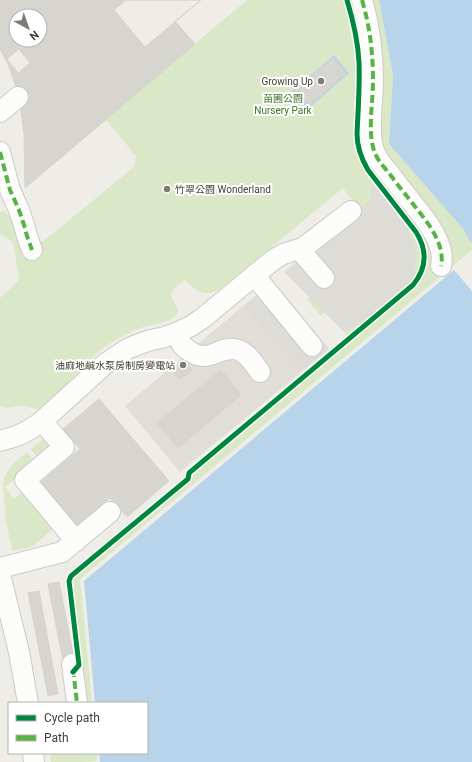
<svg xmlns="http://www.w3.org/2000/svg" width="472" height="762" font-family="Roboto,'Noto Sans TC',sans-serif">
<rect width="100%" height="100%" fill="#eeede7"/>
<!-- industrial -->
<path fill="#e1ded8" d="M243 306 300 373 180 472 125 406Z"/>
<!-- green -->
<path fill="#dae8c7" d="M247 0H379L393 75 389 144 464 230 469 240 472 243V250L80 579 92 703H71L76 663 66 577 185 477 187 471 347 336 327 311 321 316 307 300 382 237 360 211 343 188 219 290C203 297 196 291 185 280 181 283 176 286 173 290 166 299 183 306 176 315 169 323 158 323 148 326 142 327 136 329 131 332 119 338 107 344 97 353 77 371 61 393 41 411 35 408 29 406 22 406 13 406 9 410 0 406V298L19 280 13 242 0 234V213L4 210 35 245 43 241 51 235 135 166 136 156 106 120 25 188 24 133 18 97 178 58Z
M47 436C52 449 48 449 39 459L31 449Z
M27 452 35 462 5 487 14 499 23 492 53 529 33 546 12 551 6 520 3 485C4 469 16 462 27 452Z
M50 753H97V761L82 762H51Z"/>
<!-- parking -->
<path fill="#dddcd7" d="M372 180 406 224 417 253 413 280 367 319 344 332 284 272 371 200Z
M273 282 329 349 300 373 243 306Z"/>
<!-- water -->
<path fill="#b8d4eb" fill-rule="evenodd" d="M379 0H472V243L469 240 464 230 389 144 393 75Z
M334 55 349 73 308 109 292 91ZM333 58 346 73 309 105 296 89Z
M454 270 472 291V762H100L99 753H147V703H95L84 581Z"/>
<!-- building -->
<path fill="#d7d5d0" stroke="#d6d4cd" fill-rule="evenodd" d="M0 0H201L175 21 195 44 25 188 24 133 21 109 14 81 8 64 0 49ZM16 16H40V40H16Z
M126 0H201L145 47 114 10Z
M19 49 30 63 18 73 7 59Z
M333 58 346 73 309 105 296 90Z
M184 360 192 370 180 380 172 370Z
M221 370 241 395 178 448 157 423Z
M99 399 169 481 127 517 110 498 78 526 41 482 80 449 63 429Z
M59 582 74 659 63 661 48 584Z
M39 591 58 694 48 696 28 593Z"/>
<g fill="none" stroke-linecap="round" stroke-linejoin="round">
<defs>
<path id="minor" d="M362 0C370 27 373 53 373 81 373 102 367 135 375 153 378 161 384 167 389 173 397 184 405 194 413 204 424 218 437 233 441 251 442 256 442 261 441 266
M0 112 18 97
M0 152 10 190 19 210 24 225 27 236 32 250
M299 249 303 248 351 211
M254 275 312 346
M178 332C180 343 181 346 191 352 209 364 222 344 238 350 248 353 254 364 260 372
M42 421 64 447 25 480 76 541
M0 441 17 436 27 431 40 423 105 364 127 349 139 344 151 340 165 337 178 332 191 326 203 318 273 260 283 254 299 249 324 278
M0 568 62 552 110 512
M0 574 19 652 28 703
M72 664 77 703
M33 753 34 762"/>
</defs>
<!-- minor casing -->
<use href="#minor" stroke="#cccac5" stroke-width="22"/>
<!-- minor -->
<use href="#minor" stroke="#fcfcfb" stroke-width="20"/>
<!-- quiet -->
<path stroke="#57b346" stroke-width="4" stroke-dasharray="8 4" stroke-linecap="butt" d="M362 0C370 27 373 53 373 81 373 102 367 135 375 153 378 161 384 167 389 173 397 184 405 194 413 204 424 218 437 233 441 251 442 256 442 261 441 266
M0 152 10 190 19 210 24 225 27 236 32 250
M73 669 77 703"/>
<defs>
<path id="cycleway" d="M73 672 79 665 69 581 71 576 188 479 189 473 413 285C427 268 428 251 416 232L368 170C361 158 357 147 357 134 358 110 360 86 359 62 358 41 353 20 347 0"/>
</defs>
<!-- cycleway casing -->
<use href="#cycleway" stroke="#fff" stroke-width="8"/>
<!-- cycleway -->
<use href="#cycleway" stroke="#00873e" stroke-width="5"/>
</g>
<!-- markers -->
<g fill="#7f7b73" stroke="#fff" stroke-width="1.5">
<circle cx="321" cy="81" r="4"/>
<circle cx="167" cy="189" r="4"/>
<circle cx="183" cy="365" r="4"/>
</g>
<g text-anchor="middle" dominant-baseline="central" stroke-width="4" stroke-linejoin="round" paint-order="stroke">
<!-- poi labels -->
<g font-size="10" fill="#433e34" stroke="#fff" text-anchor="end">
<text x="313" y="81">Growing Up</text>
<text x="175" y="189" text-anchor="start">竹翠公園 Wonderland</text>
<text x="175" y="365">油麻地鹹水泵房制房變電站</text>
</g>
<!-- park labels -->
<g font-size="10" fill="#41722a" stroke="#fff">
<text x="283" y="98">苗圃公園<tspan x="283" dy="12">Nursery Park</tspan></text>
</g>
</g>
<!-- legend -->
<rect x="8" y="702" width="140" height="52" fill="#ffffff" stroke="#b4b2ae"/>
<rect x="16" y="715" width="20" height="6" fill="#00873e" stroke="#b4b2ae"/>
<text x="44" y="722" font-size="12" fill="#433e34">Cycle path</text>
<rect x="16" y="735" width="20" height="6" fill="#57b346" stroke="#b4b2ae"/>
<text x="44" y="742" font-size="12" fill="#433e34">Path</text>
<!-- north arrow -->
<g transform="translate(28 28) rotate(140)"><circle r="19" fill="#ffffff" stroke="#b4b2ae"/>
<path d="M0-3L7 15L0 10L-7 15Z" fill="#7f7b73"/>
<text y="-6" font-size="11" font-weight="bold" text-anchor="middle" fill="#433e34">N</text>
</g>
</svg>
